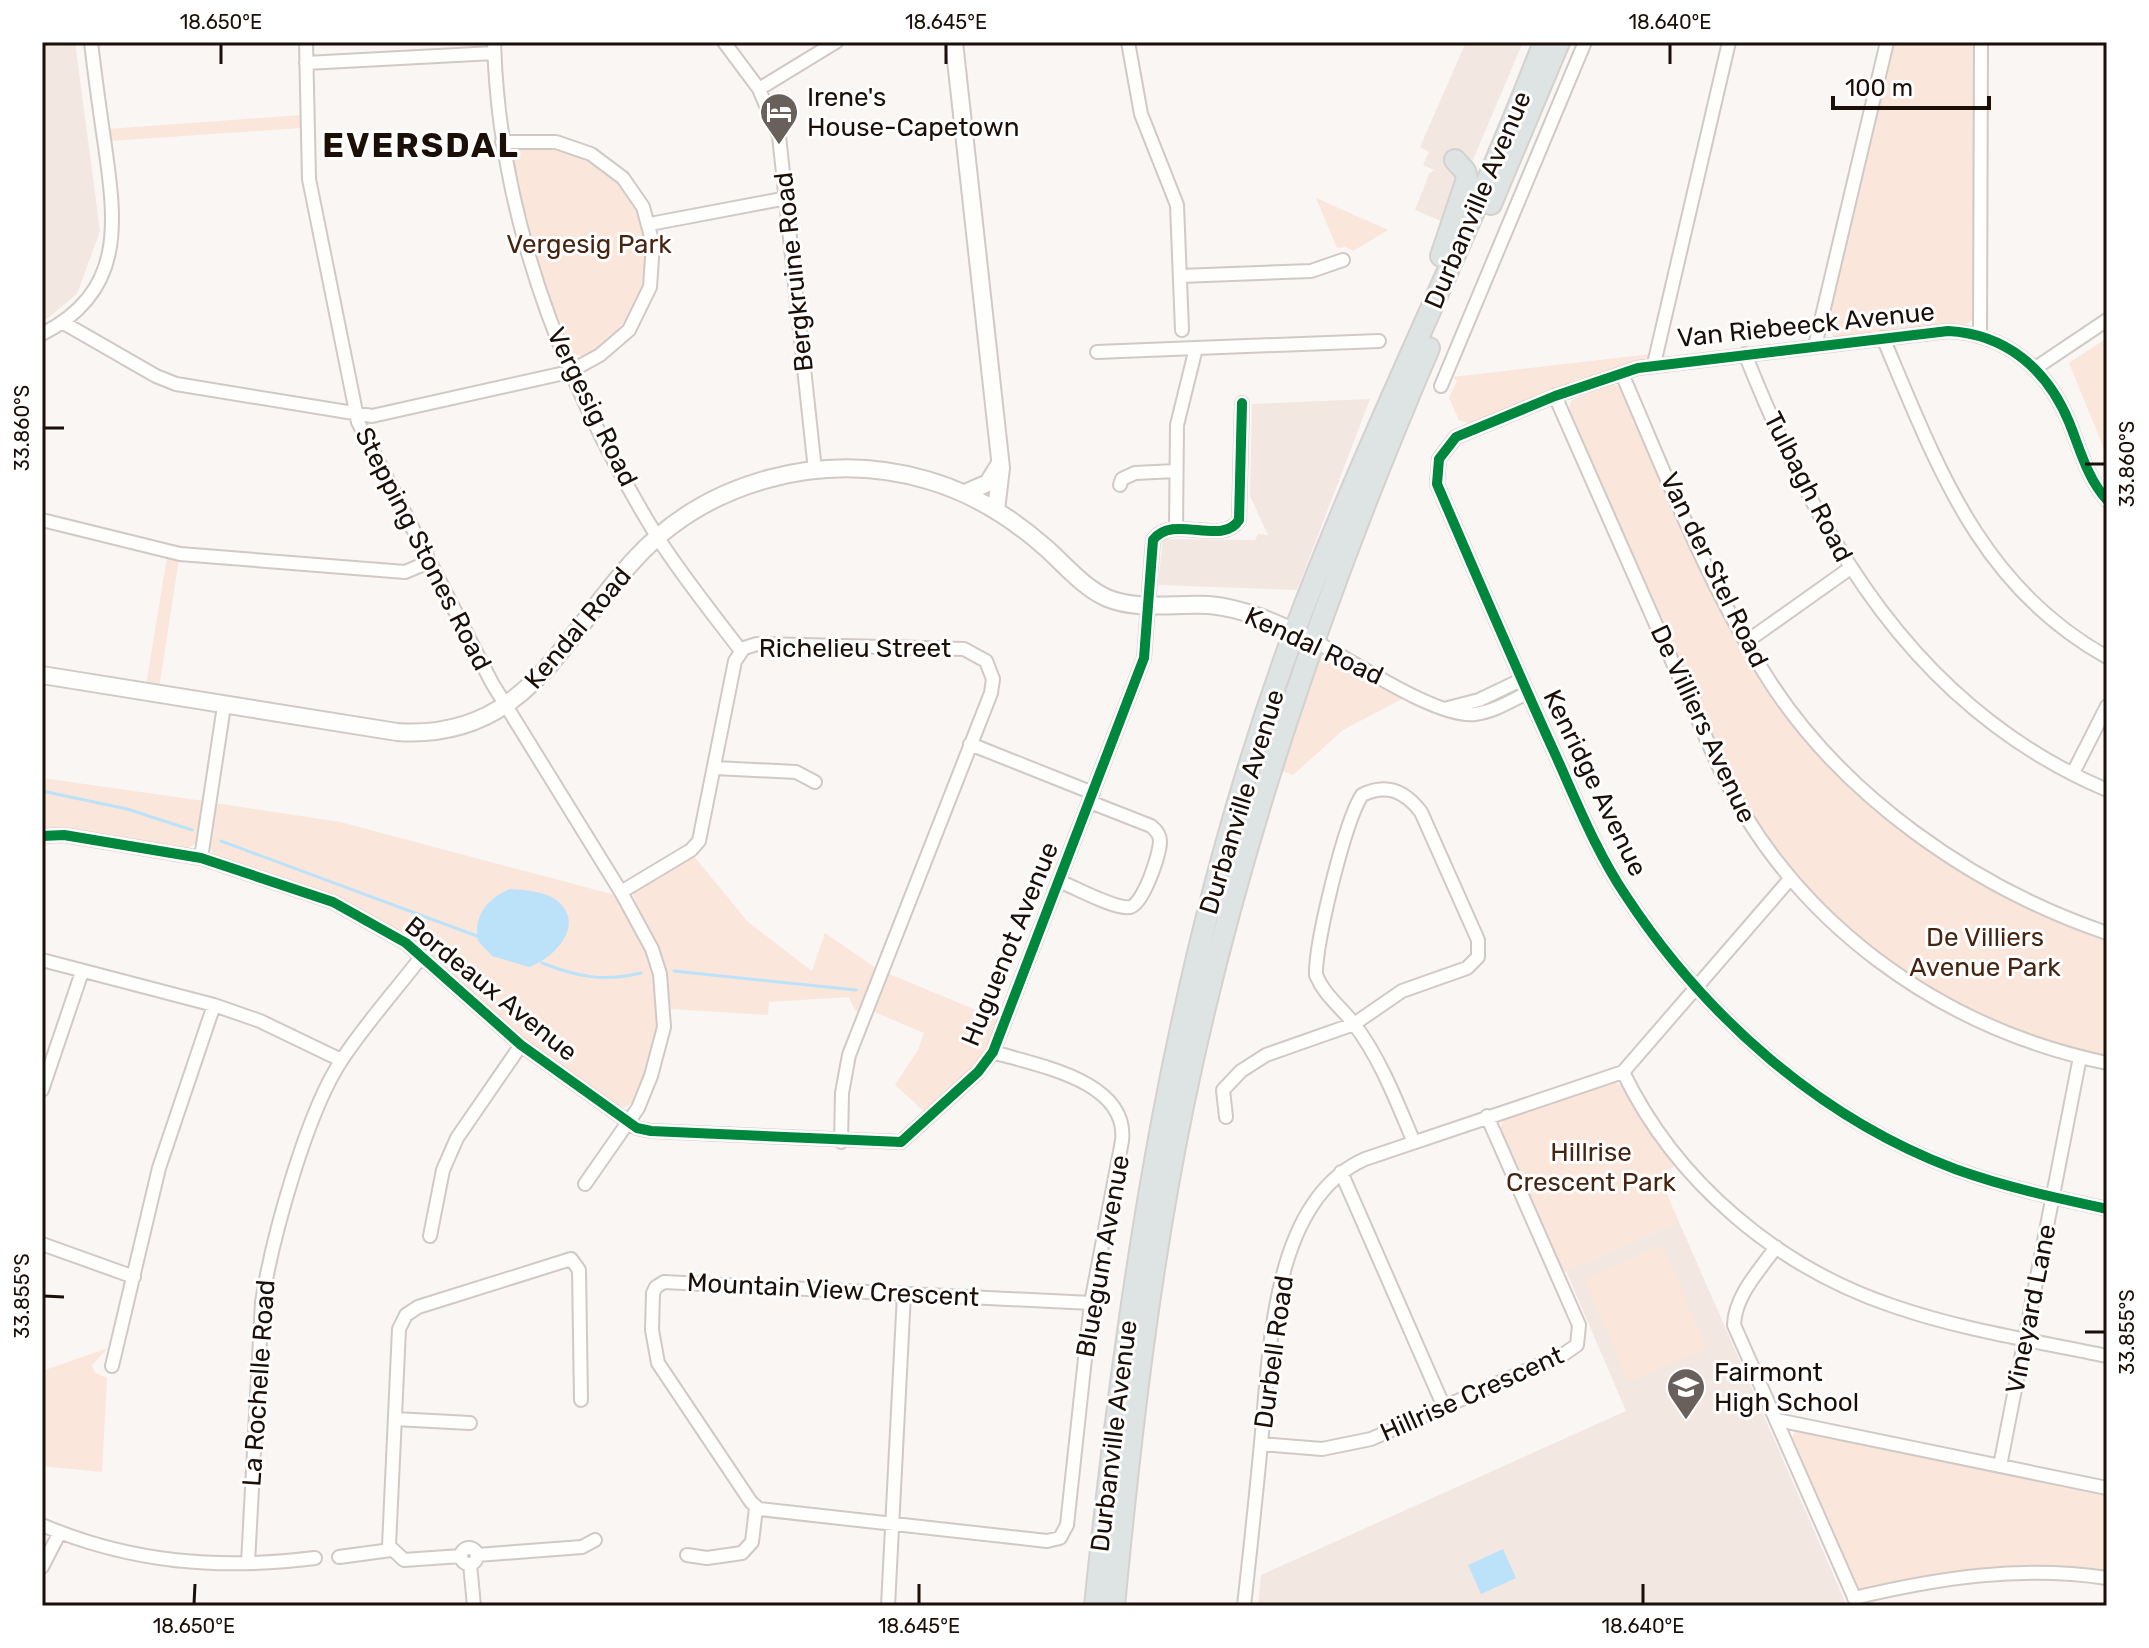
<svg xmlns="http://www.w3.org/2000/svg" width="2149" height="1648" font-family="Rubik,sans-serif">
<rect width="100%" height="100%" fill="#f9f6f4"/>
<!-- built -->
<path fill="#f2e7e1" d="M42 42H75L100 231 77 294 42 323Z
M1466 42H1523L1446 223 1415 210 1429 174 1434 170 1423 165 1429 152 1420 147Z
M1370 399 1297 590 1158 585 1163 539 1255 540 1258 534 1268 535 1250 496 1252 404Z
M1679 1222 1847 1606H1258L1261 1575 1626 1411 1566 1271Z"/>
<!-- green -->
<path fill="#fae6db" d="M1892 42H1977L1974 319 1965 325 1835 337 1825 328Z
M301 115V128L110 141 108 129Z
M522 146C546 147 566 148 588 159 673 198 660 316 585 357L569 353 533 258 512 160 516 150Z
M1316 198 1388 230 1353 251 1345 247 1337 248Z
M2107 338V456L2069 363Z
M1651 354 1643 362 1579 379 1470 423 1459 420 1449 398 1457 381 1453 377Z
M1613 384 1622 388 1725 617 1772 691 1908 833 2107 938V1057C1929 1013 1816 931 1727 771L1574 424 1569 407 1572 400Z
M167 557 179 559 159 688 146 686Z
M1322 659 1402 699 1343 730 1293 775 1282 771 1318 661Z
M42 778 204 801 198 842 185 850 61 829 42 830Z
M215 803 340 822 615 895C665 975 670 1011 635 1100L626 1107H618L519 1036 410 939 316 888 213 854 209 845Z
M692 854 748 922 812 971 825 933 877 969 860 1012 855 1010 849 997 769 1002 768 1015 671 1009 664 964 633 895 636 889Z
M887 973 1000 1020 978 1064 926 1113 895 1085 918 1050 924 1033 872 1011Z
M1613 1082 1622 1086 1675 1165 1660 1178 1679 1222 1562 1273 1500 1132 1502 1121 1508 1115Z
M1662 1245 1707 1348 1629 1382 1584 1279Z
M108 1348 92 1365 95 1373 107 1378 102 1472 42 1466V1371Z
M1800 1430 2107 1492V1573L1985 1569 1859 1590 1791 1441 1794 1433Z"/>
<!-- water -->
<path fill="#bce2fa" d="M510 889C525 890 542 891 555 899 588 923 555 958 529 967L492 956 478 941C473 915 488 898 510 889Z
M1503 1549 1516 1578 1481 1594 1468 1565Z"/>
<g fill="none" stroke-linecap="round" stroke-linejoin="round">
<!-- stream -->
<path stroke="#bce2fa" stroke-width="3" d="M42 791 127 809 192 830
M221 841 477 936
M542 963C578 977 603 982 641 973
M674 971 856 990"/>
<defs>
<path id="minor" d="M306 42 309 179 358 422 492 683 621 892 652 949 660 974 664 1027 651 1076 638 1108 585 1184
M494 42C499 221 565 387 658 538 683 577 713 614 741 651
M724 42 759 89 779 136 815 470
M1128 42 1141 114 1177 205 1182 330
M306 63 494 53
M759 89 836 42
M650 224 787 198
M1180 276 1311 271 1343 260
M62 322 156 376 176 384 372 416 569 372 600 355 629 330 650 287 653 244 643 207 623 178 591 154 556 142H502
M42 334C125 292 116 224 105 146 100 112 95 77 91 42
M1980 336 1981 42
M1883 338C1937 465 1979 586 2107 657
M1815 346 1887 42
M1196 348 1379 341
M1097 352 1196 348 1177 425 1176 529
M1745 354C1819 539 1914 708 2107 790
M1654 364 1729 42
M2037 367 2107 320
M1622 374C1666 475 1706 581 1765 674 1840 795 1974 888 2107 933
M1441 386 1585 42
M1555 396 1718 765C1792 922 1939 1028 2107 1063
M1120 485 1122 479 1135 473 1176 471
M2107 500C2087 478 2080 449 2069 422 2047 369 2006 334 1948 331L1638 368 1555 396 1456 437 1439 459 1437 484C1476 575 1515 666 1556 756 1577 803 1597 853 1626 896 1705 1016 1819 1118 1955 1169 2005 1187 2056 1198 2107 1209
M42 520 180 554 405 572 429 562
M1312 640C1349 658 1437 719 1475 714 1493 712 1511 701 1527 693
M1746 642 1849 569
M1448 708 1479 700 1521 680
M970 744 1093 793
M715 768 796 772 815 782
M2073 773 2107 706
M42 836 64 835 201 858 333 902 406 943 521 1045 637 1128 651 1131 901 1142 978 1072 993 1052 1144 658 1153 540C1173 513 1222 547 1239 520L1242 403
M201 858 224 706
M1059 881C1074 887 1116 910 1130 907 1143 905 1160 854 1160 841 1160 834 1156 830 1151 826L1090 802
M621 892 691 850 699 841 735 661 744 648 757 644 964 649 986 661 993 679 991 693 849 1055 842 1093 841 1142
M42 960 214 1005 260 1021 341 1060
M993 1052C1035 1065 1129 1080 1122 1141L1091 1303 1067 1525 1060 1538 1047 1541 759 1509 751 1502 658 1363 652 1330 653 1293 656 1287 664 1282 1091 1303
M1623 1072C1676 1182 1777 1267 1893 1306 1962 1330 2036 1341 2107 1356
M1623 1072 1790 879
M42 1090 82 972
M1226 1117 1223 1090 1241 1071 1266 1055 1354 1024 1402 991 1467 968 1478 957V940L1421 812C1405 791 1386 783 1362 795 1345 821 1315 943 1316 975 1324 995 1341 1007 1354 1024 1380 1058 1396 1100 1413 1140
M1341 1172 1444 1407
M430 1236 443 1170 457 1138 521 1045
M42 1244 134 1277
M1776 1247C1760 1270 1735 1295 1734 1325L1858 1606
M112 1366 159 1168 214 1005
M395 1419 470 1423
M1777 1420 2107 1488
M1261 1444 1322 1449 1371 1439 1564 1354 1577 1345 1579 1325 1487 1116
M2000 1466 2080 1057
M42 1525C131 1563 220 1570 315 1558
M461 1556a8 8 0 1 1 16 0a8 8 0 1 1-16 0Z
M477 1555 582 1547 595 1540
M687 1555 707 1558 742 1553 752 1542 756 1508
M461 1556 404 1560 389 1546 399 1329 406 1315 418 1307 571 1259 579 1270 581 1400
M339 1557 391 1550
M248 1563 262 1302C272 1239 307 1110 343 1058 367 1022 396 990 422 956
M470 1564 474 1606
M42 1567 60 1532
M1854 1598C1938 1578 2020 1565 2107 1578
M888 1606 904 1294
M1244 1606C1250 1552 1256 1497 1261 1443 1270 1355 1270 1201 1365 1159L1623 1072"/>
<path id="tertiary" d="M954 42 1001 468 996 510
M965 493 988 483 999 465
M42 675 397 732C524 741 561 640 634 560 707 480 823 450 927 480 973 493 1011 517 1046 548 1065 565 1084 588 1107 598 1138 611 1176 603 1209 605 1245 608 1280 625 1312 640"/>
<path id="primary" d="M1491 204 1559 42
M1441 256 1467 179 1465 171 1455 160
M1095 1606C1129 1276 1178 946 1294 633 1369 433 1467 242 1544 42
M1114 1606C1130 1439 1149 1271 1183 1106 1237 844 1324 593 1429 348"/>
</defs>
<!-- minor casing -->
<use href="#minor" stroke="#d1c9c5" stroke-width="16"/>
<!-- tertiary casing -->
<use href="#tertiary" stroke="#d1c9c5" stroke-width="20"/>
<!-- primary casing -->
<use href="#primary" stroke="#d4d1ce" stroke-width="24"/>
<!-- minor -->
<use href="#minor" stroke="#fefefd" stroke-width="12"/>
<!-- tertiary -->
<use href="#tertiary" stroke="#fefefd" stroke-width="16"/>
<!-- primary -->
<use href="#primary" stroke="#dde4e3" stroke-width="20"/>
<defs>
<path id="cycleway" d="M2107 500C2087 478 2080 449 2069 422 2047 369 2006 334 1948 331L1638 368 1555 396 1456 437 1439 459 1437 484C1476 575 1515 666 1556 756 1577 803 1597 853 1626 896 1705 1016 1819 1118 1955 1169 2005 1187 2056 1198 2107 1209
M42 836 64 835 201 858 333 902 406 943 521 1045 637 1128 651 1131 901 1142 978 1072 993 1052 1144 658 1153 540C1173 513 1222 547 1239 520L1242 403"/>
</defs>
<!-- cycleway casing -->
<use href="#cycleway" stroke="#fff" stroke-width="15"/>
<!-- cycleway -->
<use href="#cycleway" stroke="#00873e" stroke-width="10"/>
</g>
<!-- ticks -->
<path fill="none" stroke="#1b0f08" stroke-width="3" d="M221 64V44M946 64V44M1670 64V44M44 428H64M2085 464H2105M44 1296 64 1297M2085 1332H2105M194 1604 195 1584M919 1604V1584M1643 1604V1584"/>
<!-- icons -->
<defs>
<symbol id="hotel-pin" viewBox="-11 -11 22 30"><path d="M0 17L-7.5 6A9.5 9.5 0 1 1 7.5 6Z" fill="#69605b" stroke="#fff"/><path d="M-6-4.5h1.5V1H6V5H4.5V3h-9V5H-6ZM-4 0a1.8 1.8 0 1 1 3.6 0ZM.5 0V-2.5h3Q6-2.5 6 0Z" fill="#fff"/></symbol>
<symbol id="school-pin" viewBox="-11 -11 22 30"><path d="M0 17L-7.5 6A9.5 9.5 0 1 1 7.5 6Z" fill="#69605b" stroke="#fff"/><path d="M0-5L7-2L0 1L-7-2ZM-4 1L0 2.5L4 1V4Q0 6-4 4Z" fill="#fff"/></symbol>
</defs>
<g fill-rule="evenodd">
<use href="#hotel-pin" x="757" y="90" width="44" height="60"/>
<use href="#school-pin" x="1664" y="1365" width="44" height="60"/>
</g>
<g text-anchor="middle" dominant-baseline="central" stroke-width="6" stroke-linejoin="round" paint-order="stroke">
<!-- poi labels -->
<g font-size="26" fill="#1b0f08" stroke="#fff" text-anchor="start">
<text x="807" y="97">Irene's<tspan x="807" dy="30">House-Capetown</tspan></text>
<text x="1714" y="1372">Fairmont<tspan x="1714" dy="30">High School</tspan></text>
</g>
<!-- street labels -->
<g font-size="26" fill="#1b0f08" stroke="#fff">
<text transform="translate(1478 200) rotate(-67)">Durbanville Avenue</text>
<text transform="translate(794 272) rotate(-96)">Bergkruine Road</text>
<text transform="translate(1806 325) rotate(-6)">Van Riebeeck Avenue</text>
<text transform="translate(592 407) rotate(64)">Vergesig Road</text>
<text transform="translate(1808 487) rotate(63)">Tulbagh Road</text>
<text transform="translate(423 549) rotate(63)">Stepping Stones Road</text>
<text transform="translate(1714 570) rotate(64)">Van der Stel Road</text>
<text transform="translate(578 628) rotate(-50)">Kendal Road</text>
<text transform="translate(1314 646) rotate(25)">Kendal Road</text>
<text x="855" y="648">Richelieu Street</text>
<text transform="translate(1703 724) rotate(65)">De Villiers Avenue</text>
<text transform="translate(1595 783) rotate(64)">Kenridge Avenue</text>
<text transform="translate(1242 802) rotate(-73)">Durbanville Avenue</text>
<text transform="translate(1010 944) rotate(-68)">Huguenot Avenue</text>
<text transform="translate(491 989) rotate(39)">Bordeaux Avenue</text>
<text transform="translate(1103 1256) rotate(-80)">Bluegum Avenue</text>
<text transform="translate(833 1290) rotate(3)">Mountain View Crescent</text>
<text transform="translate(2031 1309) rotate(-79)">Vineyard Lane</text>
<text transform="translate(1274 1352) rotate(-82)">Durbell Road</text>
<text transform="translate(259 1383) rotate(-86)">La Rochelle Road</text>
<text transform="translate(1472 1394) rotate(-24)">Hillrise Crescent</text>
<text transform="translate(1114 1436) rotate(-83)">Durbanville Avenue</text>
</g>
<!-- park labels -->
<g font-size="26" fill="#47240f" stroke="#fff">
<text x="589" y="244">Vergesig Park</text>
<text x="1985" y="937">De Villiers<tspan x="1985" dy="30">Avenue Park</tspan></text>
<text x="1591" y="1152">Hillrise<tspan x="1591" dy="30">Crescent Park</tspan></text>
</g>
<!-- district labels -->
<g font-size="34" font-weight="bold" letter-spacing="2" fill="#1b0f08" stroke="#fff">
<text x="421" y="145">EVERSDAL</text>
</g>
</g>
<!-- border -->
<rect width="2149" height="1648" fill="none" stroke="#ffffff" stroke-width="88"/>
<!-- scale -->
<path d="M1833 96v12h156v-12" fill="none" stroke="#1b0f08" stroke-width="4"/>
<text x="1845" y="96" font-size="24" fill="#1b0f08" stroke="#ffffff" stroke-width="6" paint-order="stroke">100 m</text>
<rect x="44" y="44" width="2061" height="1560" fill="none" stroke="#1b0f08" stroke-width="3"/>
<g font-size="20" text-anchor="middle" fill="#1b0f08">
<text x="221" y="29">18.650°E</text>
<text x="946" y="29">18.645°E</text>
<text x="1670" y="29">18.640°E</text>
<text transform="translate(22 428) rotate(-90)" y="7">33.860°S</text>
<text transform="translate(2127 464) rotate(-90)" y="7">33.860°S</text>
<text transform="translate(22 1296) rotate(-90)" y="7">33.855°S</text>
<text transform="translate(2127 1332) rotate(-90)" y="7">33.855°S</text>
<text x="194" y="1633">18.650°E</text>
<text x="919" y="1633">18.645°E</text>
<text x="1643" y="1633">18.640°E</text>
</g>
</svg>
